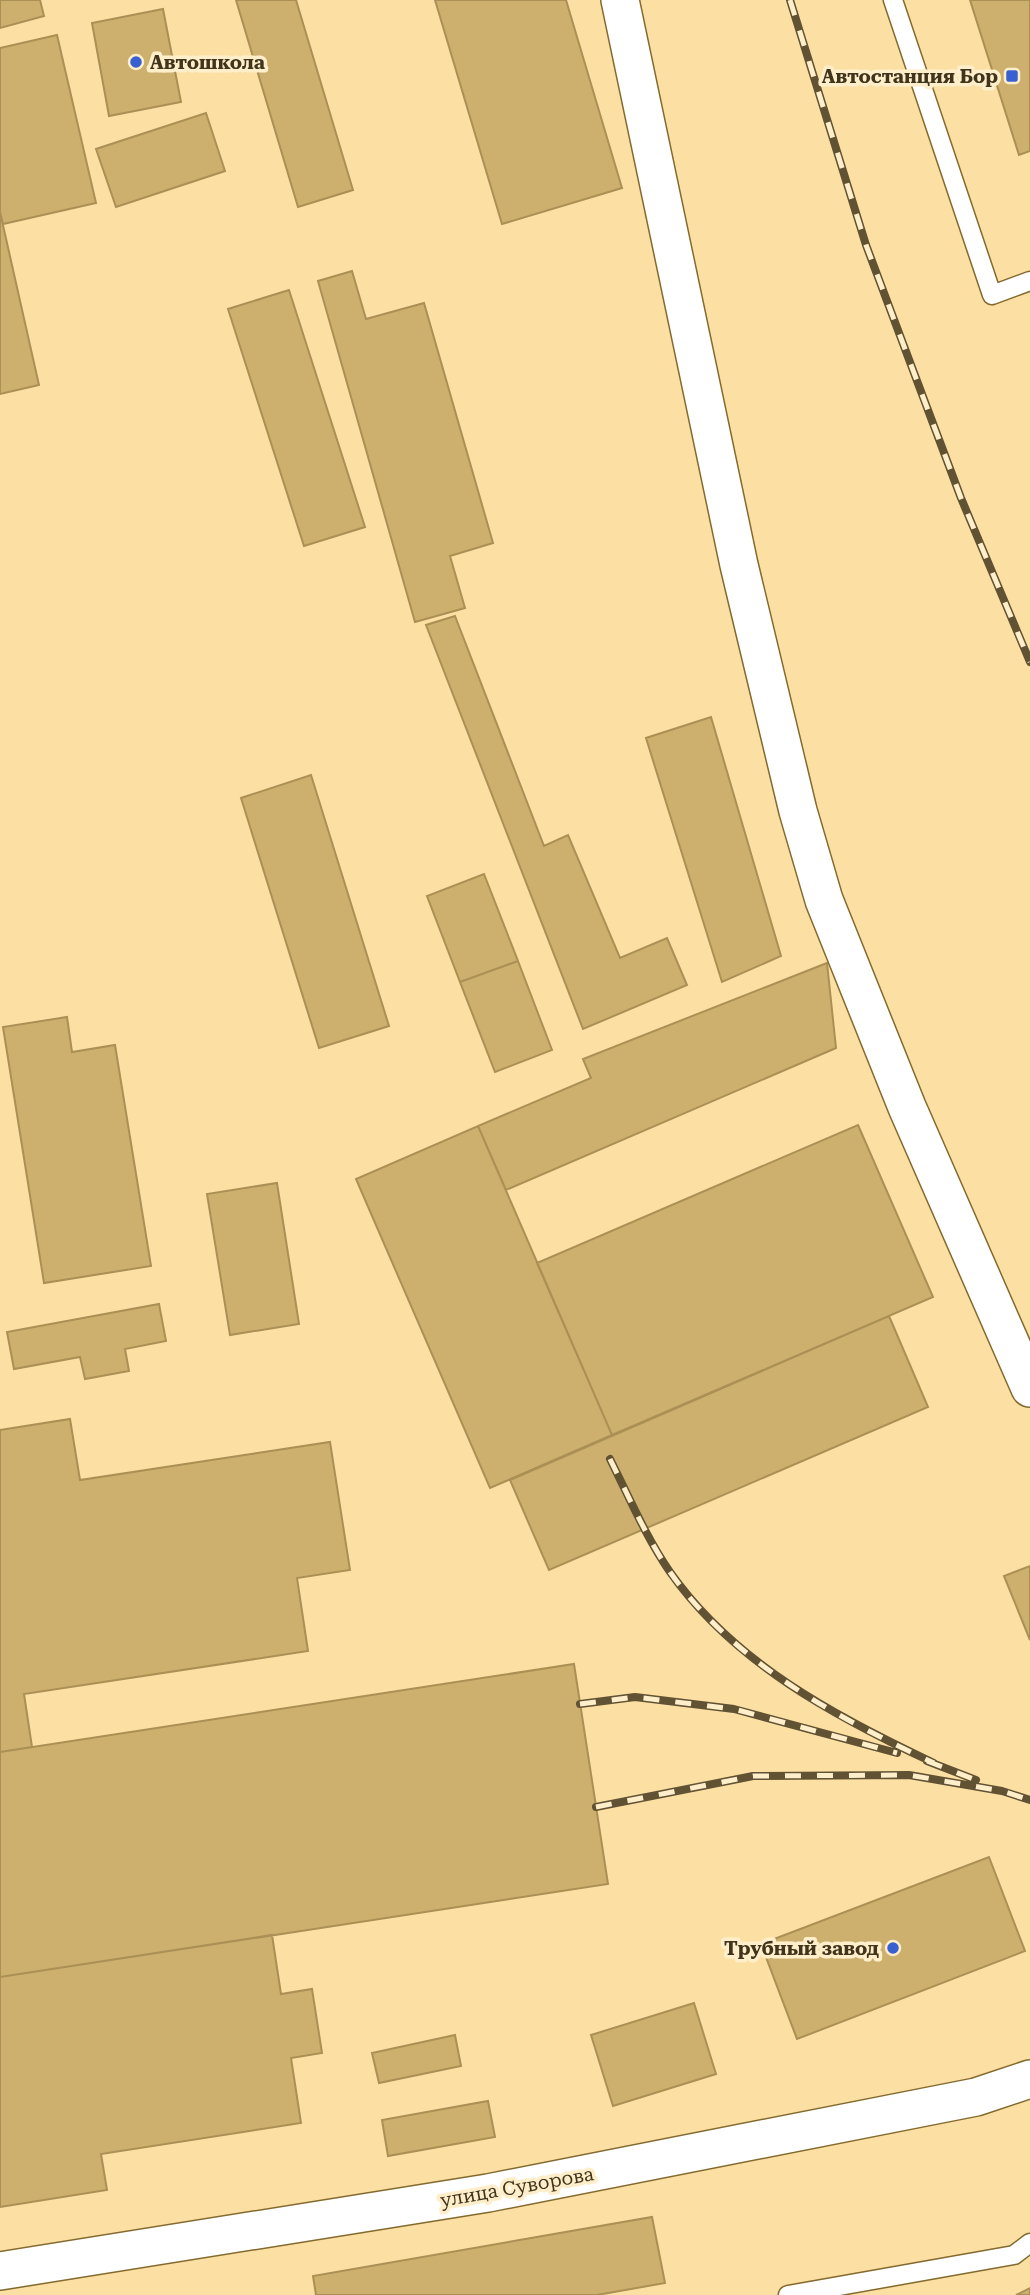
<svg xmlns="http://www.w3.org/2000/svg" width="1030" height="2295" font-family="'Roboto Serif',serif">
<rect width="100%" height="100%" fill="#fcdfa2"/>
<!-- building -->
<path fill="#ceb06e" stroke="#ab9055" stroke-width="2" d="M0 0H40L44 16 0 28Z
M236 0H296L353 190 298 207Z
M435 0H566L622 188 502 224Z
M970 0H1030V151L1019 155Z
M163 9 181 102 109 116 92 23Z
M57 35 96 203 3 224 0 212V48Z
M206 113 225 171 116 207 96 149Z
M0 212 39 385 0 394Z
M352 271 366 319 424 303 493 543 450 556 465 608 415 622 318 281Z
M289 290 365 527 304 546 228 309Z
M455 616 544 846 568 835 620 958 667 938 687 985 583 1029 426 625Z
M711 717 781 956 722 982 646 738Z
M311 775 389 1026 319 1048 241 798Z
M484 874 518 961 460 982 427 896Z
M518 961 552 1050 495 1072 460 982Z
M827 963 836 1048 506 1190 478 1126 591 1078 583 1059Z
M67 1017 72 1052 115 1045 151 1266 44 1283 3 1027Z
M858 1125 933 1297 612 1435 537 1263Z
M478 1126 612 1435 490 1488 356 1179Z
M277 1183 299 1324 230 1335 207 1194Z
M159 1304 166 1341 125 1349 129 1371 85 1379 80 1357 14 1369 7 1332Z
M889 1316 928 1407 549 1570 510 1480Z
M70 1419 80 1480 330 1442 350 1570 297 1578 308 1651 24 1694 32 1747 0 1752V1430Z
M1030 1566V1640L1004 1576Z
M574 1664 608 1884 0 1977V1752Z
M989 1857 1025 1951 797 2039 761 1944Z
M272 1935 281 1994 312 1989 322 2053 291 2058 301 2123 101 2154 107 2190 0 2207V1977Z
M694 2003 716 2074 613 2106 591 2035Z
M455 2035 461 2066 379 2083 372 2053Z
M488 2101 495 2137 388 2156 382 2120Z
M652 2217 665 2283 597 2295H316L313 2276Z
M1030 2288V2295H1016Z"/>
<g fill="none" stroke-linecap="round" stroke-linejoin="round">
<defs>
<path id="lane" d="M893 0 992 295 1030 281
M788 2295 1014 2255 1030 2243"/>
<path id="street" d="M620 0 739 565 798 811 824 900 907 1107 1030 1388
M0 2271 488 2193 976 2097 1030 2079"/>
</defs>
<!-- lane casing -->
<use href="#lane" stroke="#836a2e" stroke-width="21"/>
<!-- street casing -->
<use href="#street" stroke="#836a2e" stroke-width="40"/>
<!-- lane -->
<use href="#lane" stroke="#fff" stroke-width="18"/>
<!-- street -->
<use href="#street" stroke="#fff" stroke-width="37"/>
<defs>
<path id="rail" d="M790 0 866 245 961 498 1030 662
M610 1459C629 1497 646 1537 670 1572 734 1663 836 1717 934 1763
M580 1704 635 1697 734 1709 897 1753
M927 1761 976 1780
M596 1807 753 1776 909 1775 1002 1791 1030 1800"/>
</defs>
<!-- rail casing -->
<use href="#rail" stroke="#615233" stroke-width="8"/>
<!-- rail -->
<use href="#rail" stroke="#ffeeca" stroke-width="5" stroke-dasharray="16" stroke-linecap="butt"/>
</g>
<!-- markers -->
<g fill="#3860d0" stroke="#ffeeca" stroke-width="2.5">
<circle cx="136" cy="62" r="7"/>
<rect x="1005" y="69" width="14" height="14" rx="3.5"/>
<circle cx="893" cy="1948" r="7"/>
</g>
<g text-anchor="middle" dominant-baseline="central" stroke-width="7" stroke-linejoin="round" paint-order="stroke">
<!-- poi labels -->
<g font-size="19" font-weight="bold" fill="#40351c" stroke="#ffeeca" text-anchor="end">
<text x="150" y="62" text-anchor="start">Автошкола</text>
<text x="998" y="76">Автостанция Бор</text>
<text x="879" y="1948">Трубный завод</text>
</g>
<!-- street labels -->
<g font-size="19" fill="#40351c" stroke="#ffeeca">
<text transform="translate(517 2187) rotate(-10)">улица Суворова</text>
</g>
</g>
</svg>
